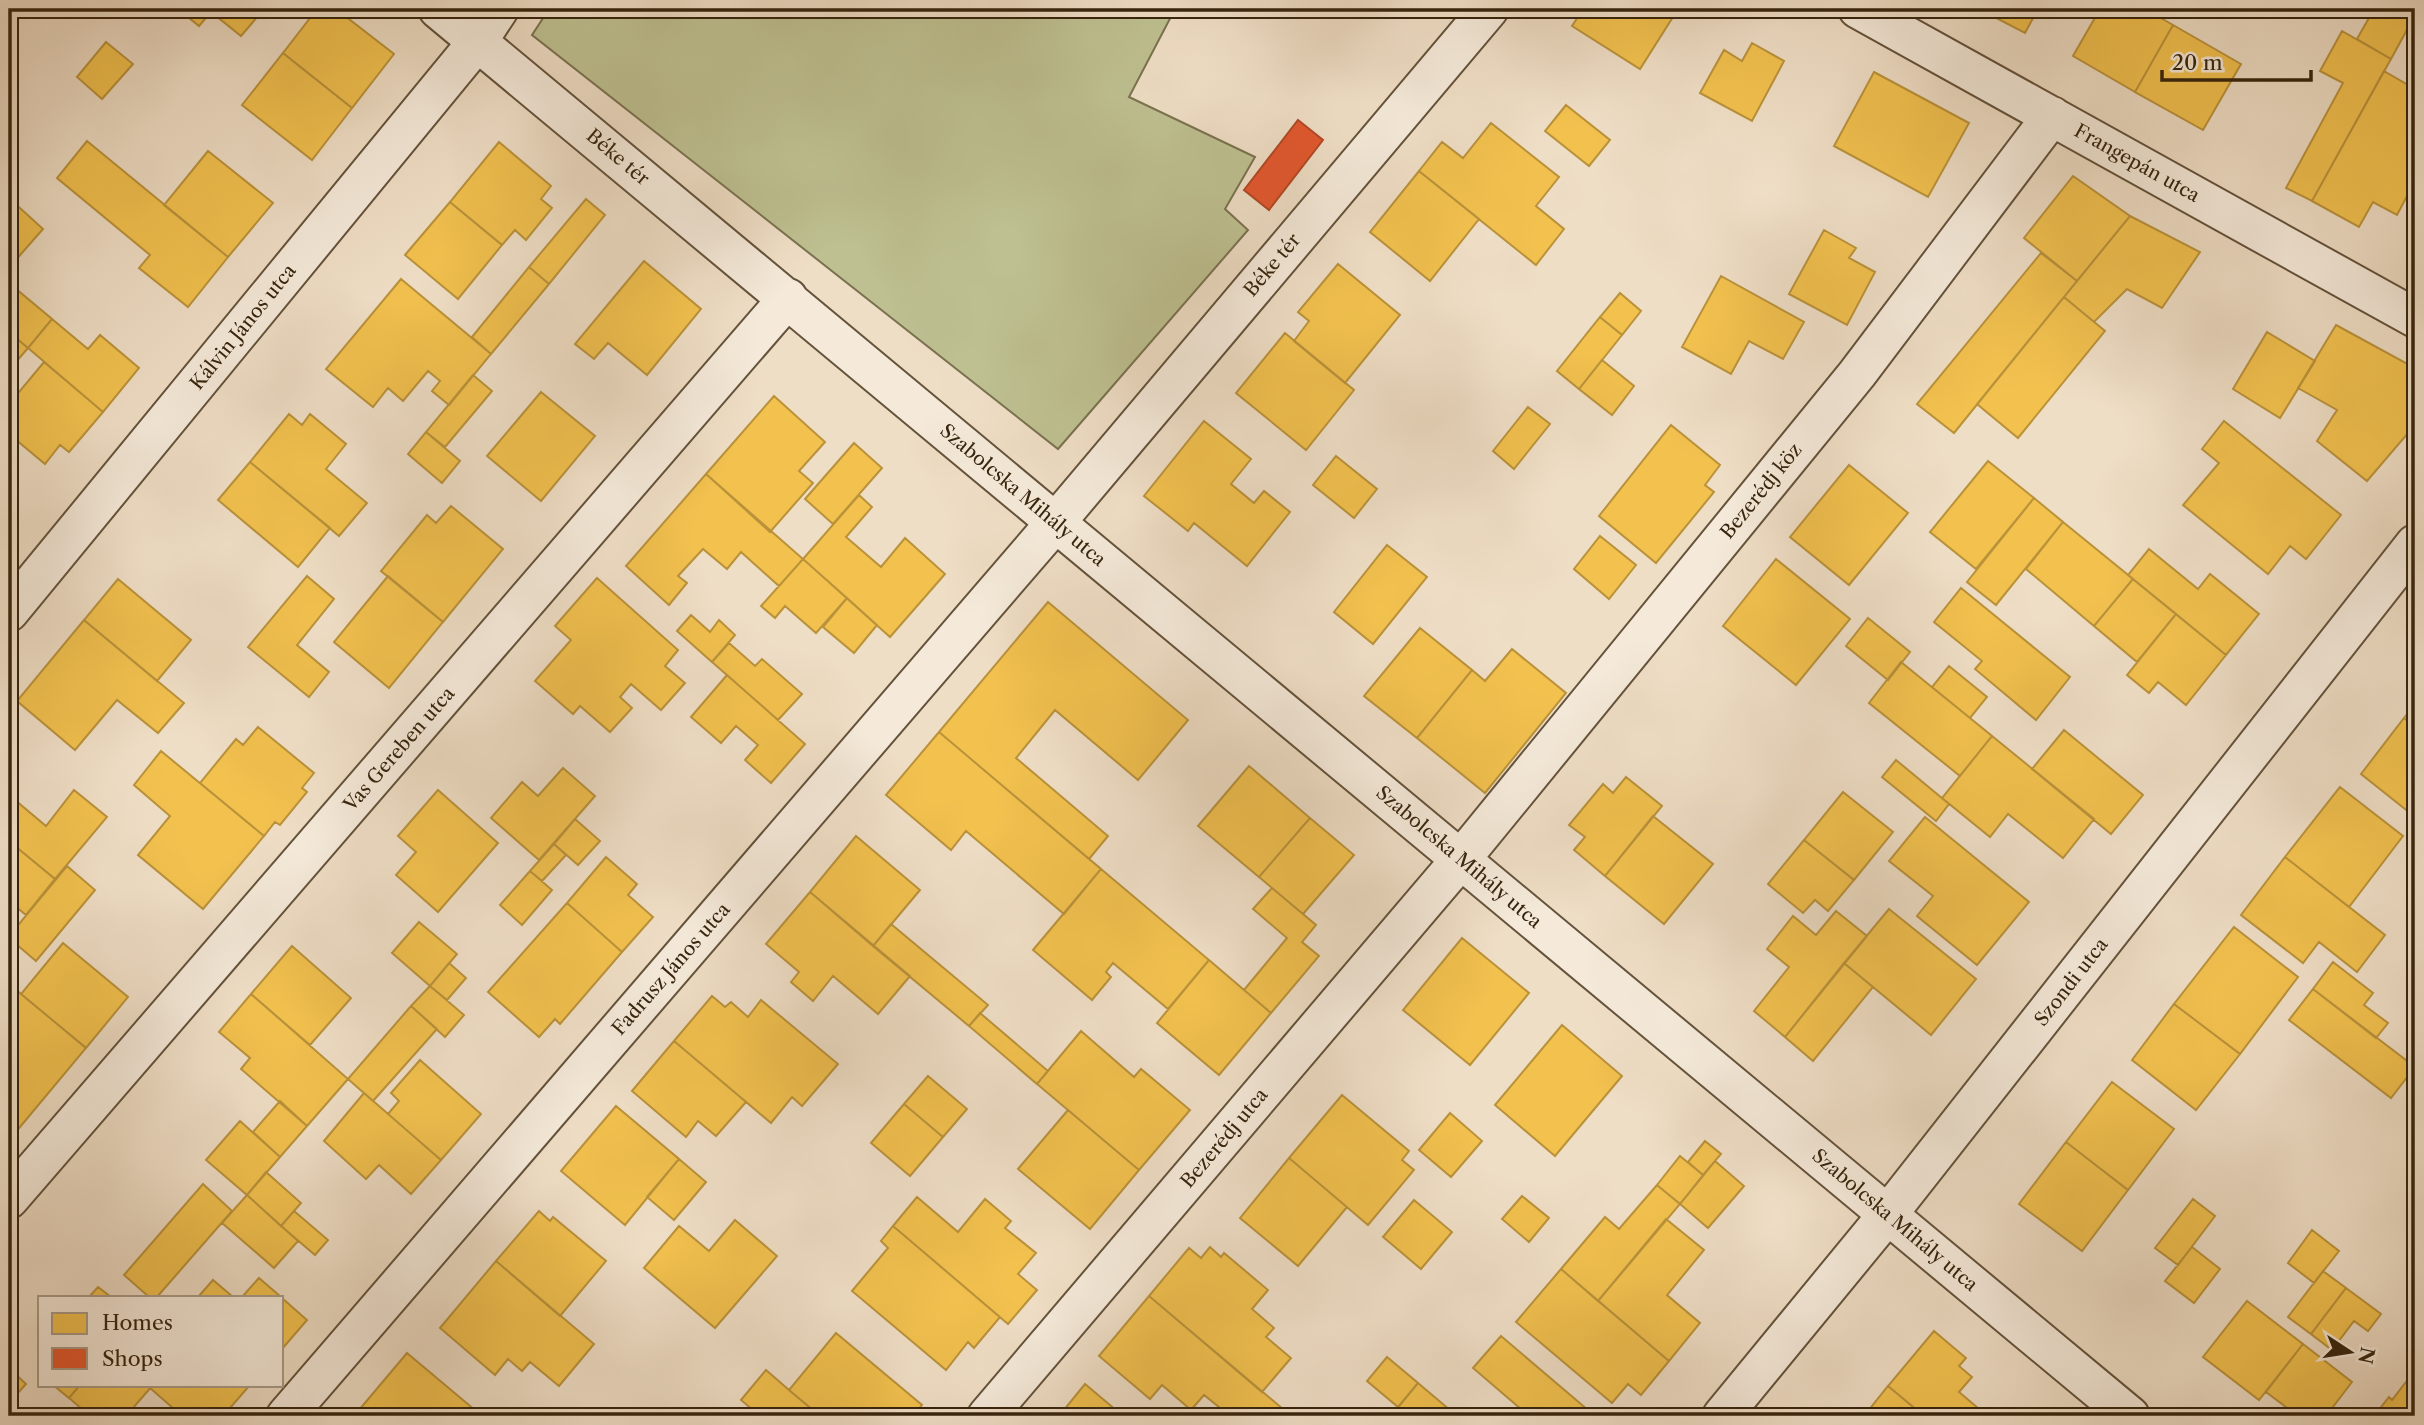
<svg xmlns="http://www.w3.org/2000/svg" width="2424" height="1425" font-family="'Libre Caslon Text',serif">
<rect width="100%" height="100%" fill="#efdec6"/>
<filter id="stains"><feTurbulence type="fractalNoise" baseFrequency=".00286" numOctaves="4"/><feColorMatrix values="0 0 0 0 .2 0 0 0 0 .09 0 0 0 0 .02 0 0 0 .5 -.17"/></filter>
<radialGradient id="worn" r=".72"><stop offset=".6" stop-color="#630" stop-opacity="0"/><stop offset="1" stop-color="#630" stop-opacity=".3"/></radialGradient>
<!-- green -->
<path fill="#bec091" stroke="#7a724f" stroke-width="2" d="M549 9H1175L1129 97 1255 157 1225 209 1248 230 1058 449 532 35Z"/>
<!-- homes -->
<path fill="#f2c14e" stroke="#ba923a" stroke-width="2" d="M178 9H264L241 36 211 12 199 26Z
M317 9H336L394 54 352 108 283 53Z
M1583 9H1678L1640 69 1572 26Z
M1979 9H2038L2025 33Z
M2100 9H2157L2154 14 2173 25 2135 92 2073 56Z
M2209 9H2231L2226 18Z
M2374 9H2415V15L2391 59 2357 39Z
M2173 25 2241 64 2203 130 2135 92Z
M2342 31 2391 59 2312 201 2286 188 2343 83 2320 71Z
M106 42 133 64 102 99 77 77Z
M1752 43 1784 61 1752 121 1700 93 1724 50 1742 61Z
M283 53 352 108 312 160 242 105Z
M2384 71 2415 89V181L2397 215 2373 202 2359 227 2312 201Z
M1874 72 1969 123 1928 197 1834 146Z
M1566 105 1610 140 1589 166 1545 131Z
M1491 123 1559 177 1536 206 1564 229 1536 265 1419 171 1442 142 1463 158Z
M87 141 228 257 188 307 139 268 150 255 57 178Z
M499 142 551 186 541 199 552 208 526 240 515 230 502 245 450 202Z
M208 151 273 203 228 257 164 205Z
M1419 171 1479 219 1430 281 1370 232Z
M2073 176 2130 216 2077 281 2024 238Z
M9 198 43 229 14 262 9 257Z
M586 199 605 215 549 284 529 267Z
M450 202 502 245 458 299 405 255Z
M2130 216 2200 252 2162 308 2127 289 2094 322 2064 297Z
M1824 230 1856 248 1849 258 1875 272 1847 325 1789 294Z
M2041 253 2077 281 1954 433 1917 404Z
M644 261 701 309 647 375 608 343 594 359 575 344Z
M1338 264 1400 315 1345 383 1294 341 1309 321 1298 312Z
M529 267 549 284 491 354 472 337Z
M1721 276 1804 322 1783 359 1749 341 1731 374 1682 347Z
M401 279 491 354 449 405 432 391 440 381 428 371 403 401 388 388 373 407 326 369Z
M9 283 52 319 28 348 9 332Z
M1620 293 1641 311 1622 335 1600 317Z
M2064 297 2105 331 2018 438 1977 404Z
M1600 317 1622 335 1579 389 1557 371Z
M52 319 88 349 100 335 139 368 103 412 28 348Z
M2336 325 2415 368V425L2367 481 2317 441 2337 410 2298 388Z
M9 332 28 348 9 370Z
M2267 332 2315 361 2280 418 2233 389Z
M1285 333 1354 390 1306 450 1236 393Z
M1602 360 1634 386 1612 415 1579 389Z
M44 362 103 412 69 452 60 445 45 464 9 434V404Z
M473 375 492 391 445 447 426 432Z
M541 392 595 436 541 501 487 456Z
M774 396 825 442 799 471 813 483 770 532 706 474Z
M1528 407 1550 424 1514 469 1493 451Z
M289 414 302 425 310 414 346 444 326 469 367 503 339 536 250 462Z
M1204 421 1251 459 1231 484 1254 503 1264 491 1290 512 1247 566 1194 523 1188 531 1144 496Z
M2224 421 2341 515 2306 559 2290 546 2268 574 2183 505 2219 463 2202 449Z
M1671 425 1720 465 1705 485 1714 492 1656 563 1599 516Z
M426 432 460 461 442 483 408 454Z
M854 443 882 468 833 524 805 499Z
M1336 456 1377 489 1354 518 1313 485Z
M1988 461 2034 498 1976 569 1930 532Z
M250 462 330 528 298 567 218 500Z
M1849 465 1908 513 1849 585 1790 537Z
M706 474 803 559 779 586 741 552 727 569 703 549 678 576 687 583 669 605 626 566Z
M859 495 872 507 846 537 881 567 905 538 945 574 890 637 803 559Z
M2034 498 2063 522 1996 605 1967 582Z
M451 506 503 549 443 622 381 571 427 515 436 523Z
M2063 522 2133 579 2094 626 2026 569Z
M1600 536 1636 565 1609 599 1574 569Z
M1387 545 1427 577 1373 644 1334 612Z
M2149 549 2198 589 2210 574 2259 614 2226 655 2128 575Z
M803 559 847 598 816 633 785 606 775 618 761 606Z
M1776 559 1850 619 1796 685 1723 626Z
M307 576 334 599 297 645 329 672 309 697 248 647Z
M388 576 443 622 389 688 334 642Z
M597 578 678 650 665 666 685 683 661 710 631 684 620 697 632 708 610 732 580 706 573 714 535 681 571 640 555 626Z
M118 579 191 640 157 681 84 620Z
M2133 579 2176 614 2137 662 2094 626Z
M1961 588 2070 677 2036 720 1975 669 1982 661 1934 622Z
M847 598 877 625 854 653 823 627Z
M1048 602 1188 720 1138 780 1055 710 1016 758 1108 836 1089 859 939 732Z
M2176 614 2226 655 2186 705 2158 682 2149 693 2127 675Z
M691 615 710 632 719 620 735 635 712 662 677 631Z
M1868 618 1910 652 1888 680 1846 646Z
M84 620 184 703 158 733 117 700 75 750 17 701Z
M1420 628 1472 670 1417 738 1364 696Z
M729 643 755 666 762 659 802 694 778 720 712 662Z
M1512 649 1566 693 1485 793 1417 738 1472 670 1485 681Z
M1901 662 1992 736 1960 776 1869 703Z
M1949 666 1987 697 1970 718 1932 687Z
M727 675 805 744 771 783 745 760 758 745 736 726 721 743 691 717Z
M2415 704V726L2404 718Z
M2404 718 2415 726V817L2361 774Z
M258 727 314 773 302 788 307 792 280 825 275 822 264 836 200 783 236 739 243 745Z
M2064 730 2143 795 2111 834 2032 769Z
M939 732 1101 869 1064 914 966 831 951 850 886 795Z
M1992 736 2094 819 2063 858 2008 814 1990 837 1942 798Z
M161 751 264 836 203 909 138 855 170 816 134 785Z
M1896 760 1949 804 1936 821 1882 777Z
M1249 766 1310 818 1259 877 1198 826Z
M563 768 595 796 539 860 491 818 522 782 538 796Z
M1626 777 1662 806 1605 876 1574 850 1585 837 1569 825 1603 784 1613 793Z
M2340 787 2403 836 2349 907 2285 857Z
M74 790 107 817 55 879 9 841V795L46 826Z
M438 790 498 843 438 912 396 875 416 852 398 836Z
M1843 792 1893 832 1854 880 1804 840Z
M1653 816 1713 864 1664 924 1605 876Z
M1925 817 2029 902 1977 965 1917 916 1933 896 1889 861Z
M1310 818 1354 855 1303 914 1259 877Z
M575 819 600 841 578 865 554 844Z
M856 836 920 890 873 946 810 892Z
M1804 840 1854 880 1828 911 1815 900 1803 913 1768 884Z
M9 841 55 879 26 915 9 901Z
M554 844 566 855 542 881 530 871Z
M606 857 637 884 628 895 653 917 622 952 567 903Z
M2285 857 2385 935 2357 972 2319 942 2303 963 2241 915Z
M67 866 95 890 36 961 9 938V936Z
M1101 869 1209 960 1168 1009 1113 963 1106 972 1111 977 1092 1000 1033 950Z
M530 871 552 890 522 925 500 905Z
M1272 888 1316 925 1302 942 1319 956 1271 1013 1244 990 1287 938 1253 909Z
M810 892 910 976 878 1014 833 976 813 1001 791 982 799 972 766 944Z
M567 903 622 952 560 1024 555 1019 539 1037 488 992Z
M1889 909 1976 979 1931 1035 1844 963Z
M1836 911 1867 936 1785 1037 1754 1011 1789 967 1767 949 1793 916 1816 935Z
M419 922 457 954 430 986 392 953Z
M891 924 988 1005 969 1026 873 946Z
M2234 927 2298 977 2240 1054 2174 1004Z
M1462 938 1529 993 1470 1065 1403 1010Z
M63 943 128 997 86 1048 21 994Z
M292 946 351 998 310 1045 251 994Z
M1209 960 1271 1013 1219 1075 1157 1023Z
M2333 962 2373 993 2364 1005 2388 1023 2376 1038 2313 989Z
M449 963 466 978 447 1000 430 986Z
M1844 963 1873 987 1813 1061 1785 1037Z
M9 984 86 1048 15 1133 9 1128Z
M430 986 464 1015 445 1037 411 1006Z
M2313 989 2415 1067 2391 1098 2289 1020Z
M251 994 348 1079 307 1126 241 1069 250 1058 219 1032Z
M712 996 725 1007 731 1002 748 1017 761 1000 838 1064 802 1106 792 1097 771 1123 674 1041Z
M2174 1004 2240 1054 2196 1110 2132 1060Z
M411 1006 437 1029 373 1101 348 1079Z
M980 1013 1048 1071 1037 1084 969 1026Z
M1562 1025 1622 1076 1555 1156 1495 1105Z
M1081 1031 1134 1077 1141 1069 1190 1110 1139 1170 1037 1084Z
M674 1041 746 1102 716 1136 698 1121 686 1137 632 1091Z
M420 1060 481 1114 441 1160 388 1114 399 1101 391 1093Z
M928 1076 967 1109 943 1137 904 1104Z
M2112 1082 2174 1129 2128 1190 2066 1142Z
M364 1093 441 1160 411 1194 379 1165 366 1179 324 1141Z
M1342 1095 1409 1151 1402 1160 1414 1170 1368 1225 1289 1158Z
M280 1101 307 1126 280 1157 253 1132Z
M904 1104 943 1137 910 1176 871 1143Z
M616 1106 679 1159 625 1225 561 1171Z
M1068 1110 1139 1170 1090 1229 1018 1169Z
M1450 1113 1482 1141 1451 1177 1419 1150Z
M240 1121 280 1157 247 1195 206 1160Z
M1705 1141 1721 1154 1703 1175 1688 1162Z
M2066 1142 2128 1190 2082 1251 2019 1204Z
M1680 1156 1703 1175 1680 1204 1657 1185Z
M1289 1158 1347 1207 1298 1266 1240 1218Z
M679 1159 706 1182 674 1220 647 1197Z
M1715 1161 1744 1186 1708 1228 1680 1204Z
M266 1172 301 1203 281 1226 247 1195Z
M203 1184 232 1211 157 1297H149L124 1275Z
M1657 1185 1680 1204 1598 1301 1561 1269 1605 1217 1619 1229Z
M247 1195 298 1241 274 1268 222 1223Z
M1522 1196 1549 1218 1529 1242 1502 1219Z
M917 1197 958 1232 985 1199 1011 1221 1005 1228 1036 1253 1018 1274 1037 1290 1008 1324 893 1226Z
M2193 1199 2215 1216 2178 1265 2155 1248Z
M1414 1200 1452 1232 1421 1269 1383 1237Z
M294 1211 328 1240 315 1255 281 1226Z
M539 1211 550 1221 553 1217 606 1261 560 1316 496 1261Z
M1666 1219 1704 1250 1667 1295 1700 1323 1669 1361 1598 1301Z
M735 1220 777 1256 715 1328 644 1268 679 1226 709 1251Z
M893 1226 1000 1317 974 1348 968 1342 946 1370 852 1291 888 1248 881 1241Z
M2312 1230 2339 1251 2314 1283 2288 1263Z
M1210 1247 1221 1257 1224 1253 1268 1290 1252 1309 1274 1328 1266 1337 1291 1358 1262 1392 1149 1296 1189 1248 1201 1258Z
M2192 1247 2220 1269 2194 1303 2165 1281Z
M496 1261 594 1344 559 1386 530 1362 522 1371 508 1359 495 1375 440 1328Z
M1561 1269 1669 1361 1641 1395 1628 1384 1612 1403 1516 1322Z
M2323 1271 2346 1288 2311 1334 2288 1317Z
M259 1278 281 1297H242Z
M213 1280 233 1297H198Z
M98 1287 111 1297H89Z
M2346 1288 2381 1314 2368 1331 2354 1321 2332 1350 2311 1334Z
M1149 1296 1283 1409 1277 1416H1230L1204 1395 1191 1410 1162 1385 1150 1399 1099 1356Z
M282 1298 307 1320 282 1349Z
M2247 1301 2303 1344 2259 1400 2203 1357Z
M1934 1331 1966 1358 1959 1366 1972 1377 1959 1392 1985 1414 1983 1416H1924L1888 1386Z
M836 1333 922 1405 913 1416H820L789 1390Z
M1501 1336 1595 1416H1529L1473 1368Z
M2303 1344 2352 1382 2326 1416H2298L2266 1392Z
M407 1353 482 1416H366L359 1410Z
M1387 1357 1418 1383 1398 1407 1367 1381Z
M9 1368 26 1384 9 1403Z
M766 1370 789 1390 820 1416H760L741 1400Z
M2406 1382 2415 1389V1416H2374L2389 1397 2392 1400Z
M1418 1383 1457 1416H1391Z
M1085 1384 1123 1416H1059Z
M53 1385H80L69 1398Z
M80 1385H153L126 1416H90L69 1398Z
M153 1385H250L223 1416H182L150 1388Z
M1888 1386 1924 1416H1864Z"/>
<!-- shops -->
<path fill="#e4572e" stroke="#b04824" stroke-width="2" d="M1298 120 1323 140 1269 210 1244 190Z"/>
<g fill="none" stroke-linecap="round" stroke-linejoin="round">
<defs>
<path id="minor" d="M438 9 2130 1416
M1858 9 2415 318
M9 612 478 41 499 9
M9 1199 788 298
M286 1416 1056 522 1489 9
M987 1416 1461 859 1857 374 2052 116
M1722 1416 1888 1214 2415 544"/>
</defs>
<!-- minor casing -->
<use href="#minor" stroke="#64523b" stroke-width="42"/>
<!-- minor -->
<use href="#minor" stroke="#f5eada" stroke-width="38"/>
</g>
<g text-anchor="middle" dominant-baseline="central" stroke-width="7" stroke-linejoin="round" paint-order="stroke">
<!-- street labels -->
<g font-size="19" fill="#36240d" stroke="#f5eada">
<text transform="translate(618 157) rotate(40)">Béke tér</text>
<text transform="translate(2137 163) rotate(29)">Frangepán utca</text>
<text transform="translate(1272 265) rotate(-50)">Béke tér</text>
<text transform="translate(243 327) rotate(-51)">Kálvin János utca</text>
<text transform="translate(1761 491) rotate(-51)">Bezerédj köz</text>
<text transform="translate(1023 495) rotate(40)">Szabolcska Mihály utca</text>
<text transform="translate(399 749) rotate(-49)">Vas Gereben utca</text>
<text transform="translate(1459 857) rotate(40)">Szabolcska Mihály utca</text>
<text transform="translate(671 969) rotate(-49)">Fadrusz János utca</text>
<text transform="translate(2071 982) rotate(-52)">Szondi utca</text>
<text transform="translate(1224 1138) rotate(-50)">Bezerédj utca</text>
<text transform="translate(1895 1220) rotate(40)">Szabolcska Mihály utca</text>
</g>
</g>
<!-- margin -->
<rect width="2424" height="1425" fill="none" stroke="#efdec6" stroke-width="35"/>
<rect x="10" y="10" width="2403" height="1404" fill="none" stroke="#36240d" stroke-width="3.5"/>
<rect x="18" y="18" width="2389" height="1390" fill="none" stroke="#36240d" stroke-width="2"/>
<!-- legend -->
<rect x="38" y="1296" width="245" height="91" fill="#f5eada" stroke="#a99b88" stroke-width="2"/>
<rect x="52" y="1313" width="35" height="21" fill="#f2c14e" stroke="#a99b88" stroke-width="2"/>
<text x="102" y="1330" font-size="21" fill="#36240d">Homes</text>
<rect x="52" y="1348" width="35" height="21" fill="#e4572e" stroke="#a99b88" stroke-width="2"/>
<text x="102" y="1366" font-size="21" fill="#36240d">Shops</text>
<!-- north arrow -->
<g transform="translate(2350 1352) rotate(102)" stroke="#f5eada" stroke-width="5" paint-order="stroke">
<path d="M0-5L12 26L0 18L-12 26Z" fill="#36240d"/>
<text y="-10" font-size="19" font-weight="bold" text-anchor="middle" fill="#36240d">N</text>
</g>
<!-- scale -->
<path d="M2162 70v10h149v-10" fill="none" stroke="#36240d" stroke-width="3.5"/>
<text x="2172" y="70" font-size="21" fill="#36240d" stroke="#f5eada" stroke-width="5" paint-order="stroke">20 m</text>
<rect width="100%" height="100%" filter="url(#stains)"/>
<rect width="100%" height="100%" fill="url(#worn)"/>
</svg>
